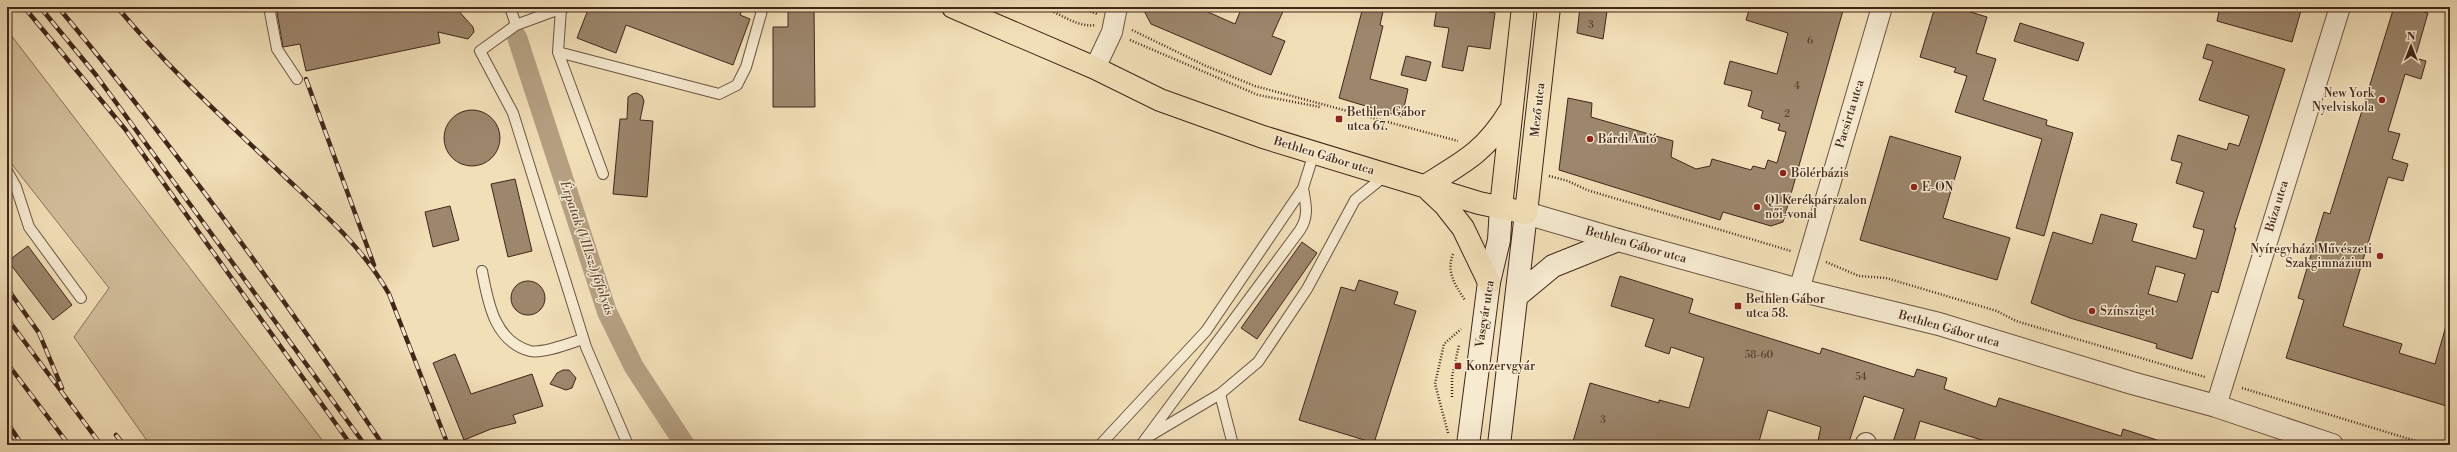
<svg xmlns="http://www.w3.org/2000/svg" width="2457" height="452" font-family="'Libre Bodoni',serif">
<rect width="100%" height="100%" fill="#f1dfb7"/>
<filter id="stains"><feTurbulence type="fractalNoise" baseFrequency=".005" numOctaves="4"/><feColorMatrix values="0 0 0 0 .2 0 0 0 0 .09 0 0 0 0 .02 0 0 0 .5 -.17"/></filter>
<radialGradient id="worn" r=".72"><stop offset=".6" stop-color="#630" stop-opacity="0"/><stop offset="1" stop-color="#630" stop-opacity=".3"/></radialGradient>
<!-- green -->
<path fill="#d3bf9c" stroke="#8a725b" d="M7 30 326 445H150L74 337 109 288 7 158Z"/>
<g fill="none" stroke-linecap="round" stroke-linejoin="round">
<!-- canal -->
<path stroke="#b5a082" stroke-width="20" d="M517 37 607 312 634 367 685 445"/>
</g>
<!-- building -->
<path fill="#9c866c" stroke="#40251a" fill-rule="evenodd" d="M276 7H455L473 27 474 32 468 39 438 32 440 43 306 71 300 44 283 47Z
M589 7H743L740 15 750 19 733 65 626 25 616 53 577 38Z
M788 7H814L815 107H773V27H788Z
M1142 7H1210L1208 12 1235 24 1242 7H1285L1272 36 1285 41 1271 75 1151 24Z
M1363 7H1384L1380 25 1383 26 1370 79 1408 89 1402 117 1339 98Z
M1437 7H1462L1495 13 1490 49 1468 46 1463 71 1442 67 1449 28 1434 26Z
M1580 7 1607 11 1603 39 1577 33Z
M1750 7H1844L1783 222 1771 226 1723 212 1720 220 1559 170 1568 98 1592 103 1591 117 1673 141 1671 157 1696 169 1710 166 1712 159 1751 170 1753 166 1765 169 1768 160 1777 163 1786 132 1778 130 1780 124 1761 118 1763 111 1748 106 1752 91 1724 84 1730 61 1777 74 1788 33 1746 20Z
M1935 7H1968L1967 11 1987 17 1976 53 1996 59 1983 100 2047 120 2046 125 2073 133 2044 236 2016 228 2042 139 1955 112 1967 76 1954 72 1956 68 1920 57Z
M2220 7H2302L2292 42 2217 21Z
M2394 7H2408L2428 13 2415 58 2426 61 2421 79 2405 74 2388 131 2400 134 2392 159 2408 164 2403 181 2388 177 2343 326 2402 344 2399 353 2435 364 2446 326 2450 327V407L2286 358 2304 300 2298 298 2324 212 2330 214Z
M2020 23 2084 43 2078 61 2014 41Z
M2207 44 2285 69 2234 228H2236L2218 293 2212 291 2192 359 2156 348 2157 344 2070 318 2031 303 2053 232 2092 244 2101 214 2137 224 2132 241 2196 259 2204 230 2193 227 2204 192 2176 183 2182 163 2171 160 2178 135 2227 150 2229 143 2239 146 2249 116 2199 100 2213 61 2203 58ZM2156 266 2185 274 2177 302 2148 294Z
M1406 56 1431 62 1426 81 1401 75Z
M637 93 642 96 644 101 640 120 653 121 647 197 613 194 620 119H627L628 97 632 94Z
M444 138a28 28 0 1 1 56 0a28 28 0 1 1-56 0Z
M1890 136 1961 157 1943 218 2010 238 1997 280 1860 240Z
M515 179 532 251 508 257 491 184Z
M450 206 459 240 433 247 425 212Z
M1302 242 1317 253 1257 339 1241 328Z
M28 246 72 305 53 320 8 261Z
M1620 276 1693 299 1689 313 1820 354 1822 348 1914 377 1917 369 1947 378 1944 389 1996 407 1999 398 2121 436 2123 429 2163 442V445H1983L1985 441 1920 421 1913 445H1892L1904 409 1864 396 1848 445H1817L1821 427 1768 410 1758 445H1572L1590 383 1659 403V400L1689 408 1704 358 1671 347 1669 354 1645 346 1654 319 1611 306Z
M1359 280 1398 292 1394 304 1416 311 1374 443 1299 420 1341 287 1355 291Z
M511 298a17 17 0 1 1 34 0a17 17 0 1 1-34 0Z
M455 354 471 394 532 374 543 406 513 415 516 423 491 429 464 440 433 363Z
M563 370H569L576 378 572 388 566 390 550 384 557 373Z"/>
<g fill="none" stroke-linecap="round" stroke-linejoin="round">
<defs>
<path id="service" d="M269 7 277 49 297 79
M510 7 516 25 565 7
M561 9 558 52 719 94 737 85 746 67 763 7
M516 25 480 51 513 113 586 347 628 445
M558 52 603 174
M7 171 16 187 29 227 81 298
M482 271C488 302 494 341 530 351 543 354 570 343 583 339
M1220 394 1233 445
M1146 438 1220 394 1258 362 1307 289 1355 200 1386 175
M1100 445 1206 331 1303 188 1314 153
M1141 445 1300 230C1309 216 1306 205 1303 188"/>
<path id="minor" d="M1095 68 1112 32 1117 7
M1799 290 1882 7
M2216 406 2340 7
M1866 445V443"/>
<path id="tertiary" d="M1526 213 1618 240 1799 290 1939 324 2132 383 2216 406 2332 445"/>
<path id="secondary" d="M1518 295 1553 266 1618 240
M1468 445 1489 282 1499 240 1501 207
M1499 445 1526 213"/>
<path id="primary" d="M953 7 1095 68 1160 100 1263 137 1479 203 1526 213 1549 7
M1425 186C1464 162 1485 152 1510 111
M1427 188 1445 205 1463 228 1489 282
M1501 207 1523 7"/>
</defs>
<!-- service casing -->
<use href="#service" stroke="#6c5441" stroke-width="12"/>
<!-- minor casing -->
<use href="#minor" stroke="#6c5441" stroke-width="22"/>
<!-- tertiary casing -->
<use href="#tertiary" stroke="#6c5441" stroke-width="24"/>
<!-- secondary casing -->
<use href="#secondary" stroke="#40251a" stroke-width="24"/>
<!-- primary casing -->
<use href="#primary" stroke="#40251a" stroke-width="24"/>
<!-- path -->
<path stroke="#40251a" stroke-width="2.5" stroke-dasharray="1 2" stroke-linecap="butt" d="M1043 7C1059 13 1078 28 1095 25
M1079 7 1097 14
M1132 30 1206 66 1255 86 1458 141
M1130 40 1258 95 1320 107
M1549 176 1568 181 1587 190 1791 251
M1453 254C1446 272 1455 285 1465 300
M1826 262 1859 276 1886 278 1997 311 2016 321 2205 377
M2242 388 2429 445
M1452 397V377L1459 345
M1448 433 1435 384 1444 344 1461 329"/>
<!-- service -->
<use href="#service" stroke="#f6ead0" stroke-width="10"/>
<!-- minor -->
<use href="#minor" stroke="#f6ead0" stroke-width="20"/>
<!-- tertiary -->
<use href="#tertiary" stroke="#f6ead0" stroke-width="22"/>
<!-- secondary -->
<use href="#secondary" stroke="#f6ead0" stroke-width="22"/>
<!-- primary -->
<use href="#primary" stroke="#f1dfb7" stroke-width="22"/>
<defs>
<path id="rail" d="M24 7 125 129 351 445
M40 7 96 75 365 445
M58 7C174 146 282 295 383 445
M117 7C167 67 226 121 283 175 322 212 362 246 389 294L448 445
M306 79 374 265
M7 288 39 333 62 388
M7 318 101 445
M7 363 69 445
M7 422 22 445
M116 435 124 445
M7 436 16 445"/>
</defs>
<!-- rail casing -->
<use href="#rail" stroke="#40251a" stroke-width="4.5"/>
<!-- rail -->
<use href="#rail" stroke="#f6ead0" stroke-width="3" stroke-dasharray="9" stroke-linecap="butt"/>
</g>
<!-- markers -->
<g fill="#8f2418" stroke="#f6ead0" stroke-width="1.5">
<circle cx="2382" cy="100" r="4"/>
<rect x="1335" y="115" width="8" height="8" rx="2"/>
<circle cx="1590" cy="139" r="4"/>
<circle cx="1783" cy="173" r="4"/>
<circle cx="1914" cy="187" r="4"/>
<circle cx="1757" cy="207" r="4"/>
<circle cx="2380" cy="256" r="4"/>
<rect x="1734" y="302" width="8" height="8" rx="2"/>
<circle cx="2092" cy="311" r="4"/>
<rect x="1454" y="362" width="8" height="8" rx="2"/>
</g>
<g text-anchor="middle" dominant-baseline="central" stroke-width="3" stroke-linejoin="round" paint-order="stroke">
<!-- number labels -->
<g font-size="10" fill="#573d2e">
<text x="1591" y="25">3</text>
<text x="1810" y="41">6</text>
<text x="1797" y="86">4</text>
<text x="1787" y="114">2</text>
<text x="1759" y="355">58-60</text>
<text x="1861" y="377">54</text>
<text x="1603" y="420">3</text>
</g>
<!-- poi labels -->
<g font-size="12" fill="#40251a" stroke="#f6ead0" text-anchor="start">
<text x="2374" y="93" text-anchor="end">New York<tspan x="2374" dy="14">Nyelviskola</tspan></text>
<text x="1347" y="112">Bethlen Gábor<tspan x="1347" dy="14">utca 67.</tspan></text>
<text x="1598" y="139">Bárdi Autó</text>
<text x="1791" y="173">Bölérbázis</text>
<text x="1922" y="187">E-ON</text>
<text x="1765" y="200">Q1 Kerékpárszalon<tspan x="1765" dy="14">női-vonal</tspan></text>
<text x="2372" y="249" text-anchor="end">Nyíregyházi Művészeti<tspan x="2372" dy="14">Szakgimnázium</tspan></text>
<text x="1746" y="299">Bethlen Gábor<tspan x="1746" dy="14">utca 58.</tspan></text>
<text x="2100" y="311">Színsziget</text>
<text x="1466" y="366">Konzervgyár</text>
</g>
<!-- street labels -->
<g font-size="12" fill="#40251a" stroke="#f6ead0">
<text transform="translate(1538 110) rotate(-84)">Mező utca</text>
<text transform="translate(1850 114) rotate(-73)">Pacsirta utca</text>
<text transform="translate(1324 156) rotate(17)">Bethlen Gábor utca</text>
<text transform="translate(2277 206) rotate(-73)">Búza utca</text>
<text transform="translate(1636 245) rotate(16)">Bethlen Gábor utca</text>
<text transform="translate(1485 314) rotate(-81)">Vasgyár utca</text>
<text transform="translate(1949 329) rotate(16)">Bethlen Gábor utca</text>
</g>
<!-- water labels -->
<g font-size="13" font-style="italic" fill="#634a39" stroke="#f6ead0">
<text transform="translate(587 248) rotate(71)">Érpatak (VIII.sz.) főfolyás</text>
</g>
</g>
<!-- margin -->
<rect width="2457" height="452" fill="none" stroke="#f1dfb7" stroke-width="24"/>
<rect x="8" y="8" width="2441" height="436" fill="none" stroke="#40251a" stroke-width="2"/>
<rect x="12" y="12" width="2433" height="428" fill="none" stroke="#40251a"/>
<!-- north arrow -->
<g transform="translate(2411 46)" stroke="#f6ead0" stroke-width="3" paint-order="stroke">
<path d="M0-3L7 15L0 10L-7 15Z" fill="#40251a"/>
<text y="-6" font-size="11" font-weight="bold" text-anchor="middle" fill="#40251a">N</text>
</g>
<rect width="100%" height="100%" filter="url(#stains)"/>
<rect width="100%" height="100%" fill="url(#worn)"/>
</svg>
